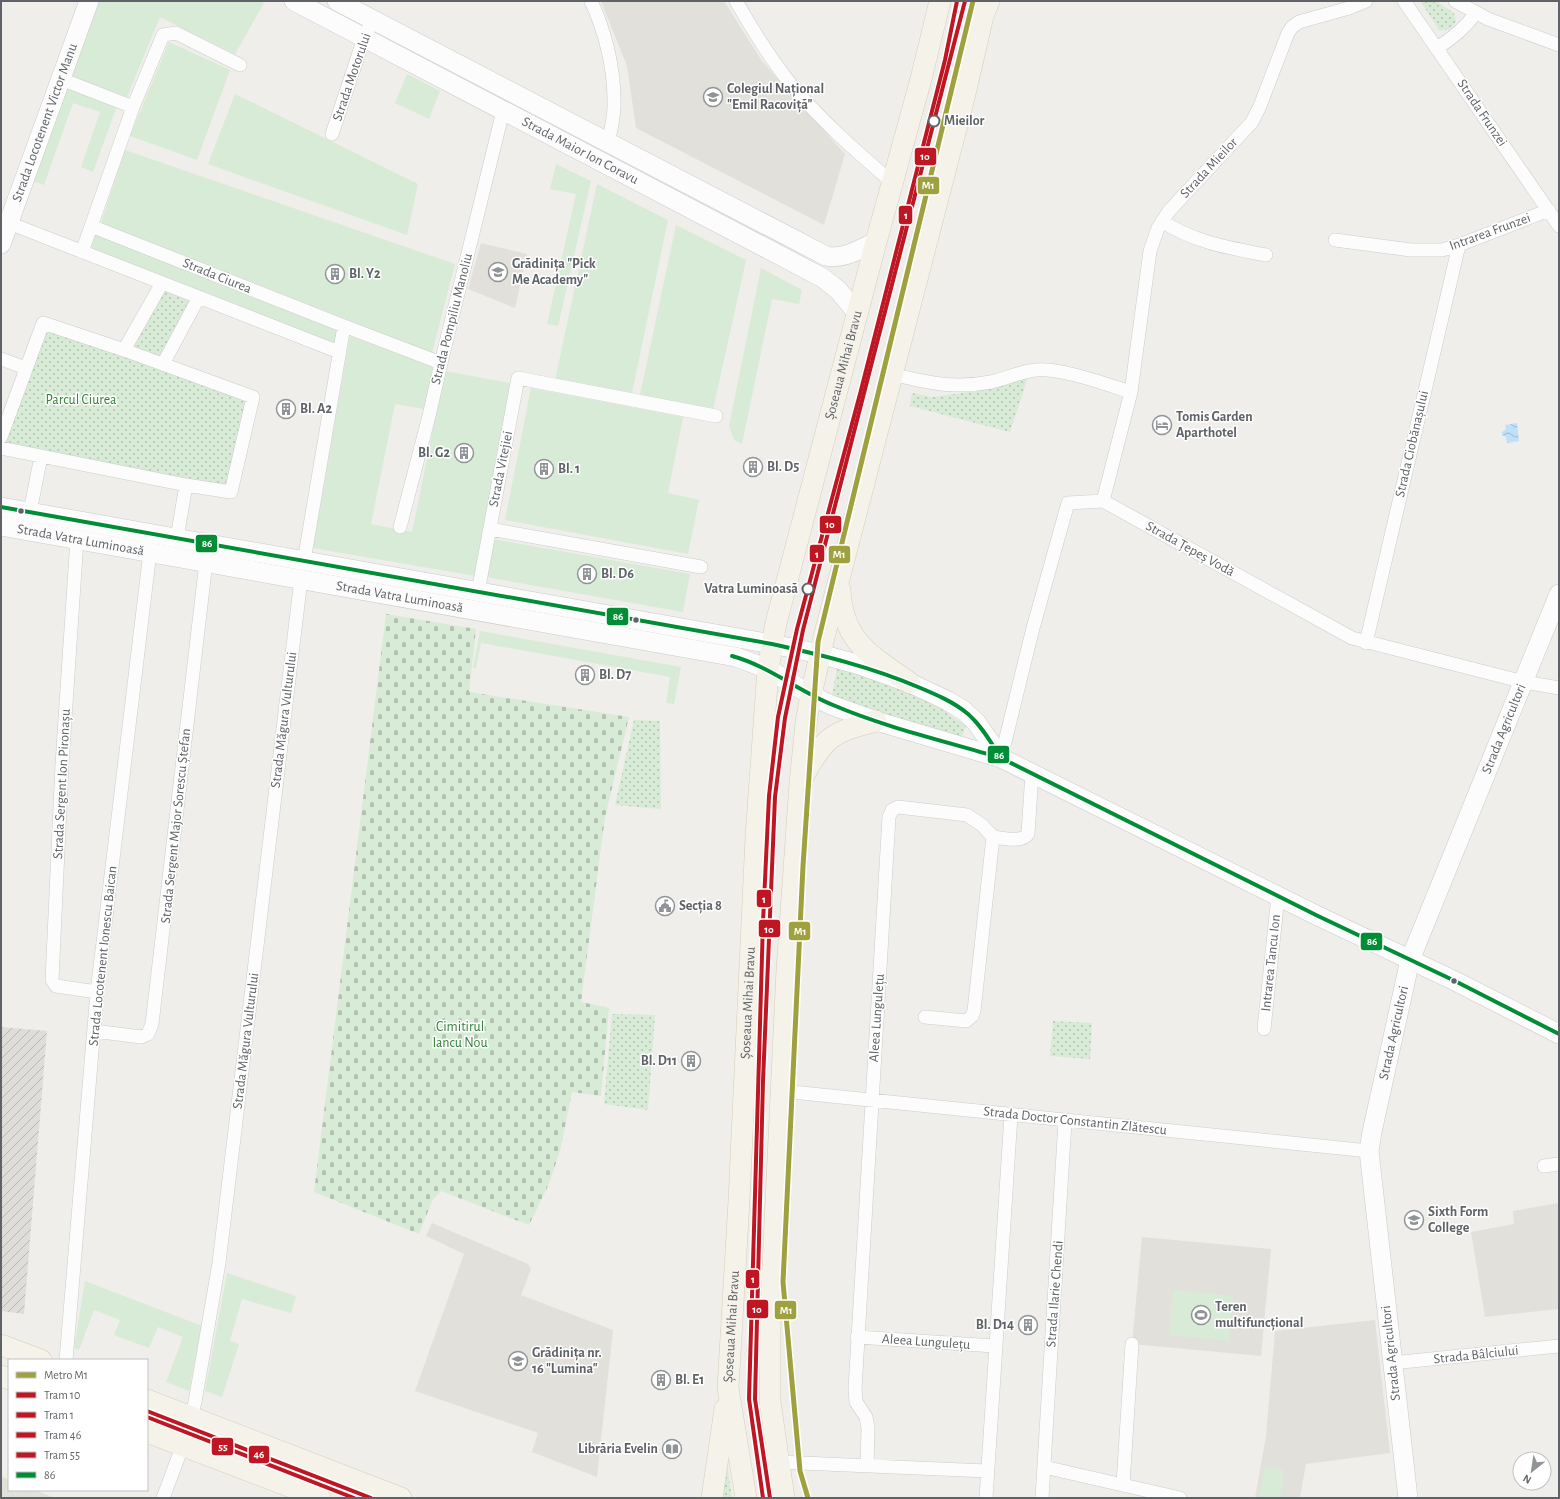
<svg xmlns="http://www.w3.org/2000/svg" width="1560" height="1499" font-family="'Alegreya Sans',sans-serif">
<defs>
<pattern id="industrial-furrows" width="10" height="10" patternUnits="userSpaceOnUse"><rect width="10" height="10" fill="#dfddda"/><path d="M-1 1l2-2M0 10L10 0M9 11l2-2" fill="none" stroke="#b8b7b5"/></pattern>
<pattern id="grass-dots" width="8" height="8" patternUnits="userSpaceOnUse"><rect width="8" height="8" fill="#d8ebd6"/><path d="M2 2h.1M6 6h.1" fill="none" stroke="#b2c2b1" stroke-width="1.8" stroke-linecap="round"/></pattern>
<pattern id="cemetery-stones" width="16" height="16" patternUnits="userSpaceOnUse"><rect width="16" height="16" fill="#d8ebd6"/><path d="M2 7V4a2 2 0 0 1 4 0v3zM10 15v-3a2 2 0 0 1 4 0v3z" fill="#b2c2b1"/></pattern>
<pattern id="water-waves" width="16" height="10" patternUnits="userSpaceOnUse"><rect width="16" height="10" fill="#bfe0f9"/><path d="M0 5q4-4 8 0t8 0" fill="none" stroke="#9eb9cd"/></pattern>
</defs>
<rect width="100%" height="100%" fill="#efeeea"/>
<!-- industrial -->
<path fill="url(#industrial-furrows)" d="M1 1027 47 1031 24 1314 1 1311Z"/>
<!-- education -->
<path fill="#e2e0da" d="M601 1H724L762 61 845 154 824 225 636 128 627 66Z
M481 243 527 254 515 308 468 289Z
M1559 1203V1309L1485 1317 1471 1232 1514 1224 1513 1211Z
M432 1223 528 1264 531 1269 521 1295 613 1330 597 1477 532 1452 538 1433 415 1391 464 1254 426 1236Z
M1142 1237 1271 1249 1261 1356 1132 1344Z
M1375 1320 1390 1453 1306 1464 1300 1498H1255L1266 1436 1275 1331Z
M1 1476 9 1480V1490H35L55 1498H1Z"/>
<!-- grass -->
<path fill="url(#grass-dots)" d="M1422 1H1436L1454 13 1456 21C1452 29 1448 30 1439 30L1421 2Z
M163 286 196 299 159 366 249 398 228 488 3 444 45 328 125 353Z
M1028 377 1010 432 910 406 912 393 932 397 984 390Z
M838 662 936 705 966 726 960 742 831 701Z
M634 720 660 721 661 809 615 805Z
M612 1014 655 1015 648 1110 604 1104Z
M1053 1021 1092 1023 1090 1059 1050 1056Z
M727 1464 732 1498H721Z"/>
<!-- cemetery -->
<path fill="url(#cemetery-stones)" d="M386 614 476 629 469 692 629 717 605 817 581 1002 609 1008 601 1096 572 1092 560 1151 548 1186 529 1225 441 1191 432 1201 419 1234 314 1192Z"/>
<!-- garden -->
<path fill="#d8ebd6" d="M97 1H260L264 3 235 54 160 17 127 97 70 77Z
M169 42 230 70 197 160 130 136Z
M407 74 440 91 429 119 395 103Z
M65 86 117 106 93 172 81 167 100 112 73 103 44 185 29 180Z
M235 94 418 184 407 235 208 164Z
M125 150 455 264 432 353 101 223Z
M556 164 591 181 558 326 547 324 576 194 550 189Z
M597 184 668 220 632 393 555 380Z
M676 225 746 260 713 410 640 395Z
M94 231 338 329 335 347 87 250Z
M761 268 802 290 799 304 772 299 742 444 734 440 729 426Z
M350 336 433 367 424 409 395 404 371 524 412 532 445 371 510 383 475 576 313 548Z
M531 388 683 417 668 493 699 500 688 554 505 520Z
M493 539 690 574 683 612 486 577Z
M480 631 681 667 674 704 666 703 670 677 481 643 476 668H473Z
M227 1273 296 1296 291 1313 242 1299 230 1341 239 1344 222 1397 205 1391Z
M85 1281 202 1326 189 1391 166 1382 183 1337 158 1327 149 1348 114 1335 120 1320 94 1310 79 1350 74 1348Z
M1173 1290 1233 1296 1229 1341 1169 1335Z
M1265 1467 1284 1470 1280 1498H1259Z"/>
<!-- water -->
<path fill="url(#water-waves)" d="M1517 423 1519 441 1507 443 1506 437 1502 435V432L1506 429 1505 425Z"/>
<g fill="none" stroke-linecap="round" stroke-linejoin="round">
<defs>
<path id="street" d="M591 1C605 31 614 67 614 100 615 115 611 129 608 143
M736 1C752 29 769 57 790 83 820 120 857 152 893 183
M1404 1 1559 226
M1455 1 1488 19 1559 45
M1437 48C1453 38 1465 28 1476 13
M61 79 133 107
M332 134 364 38 373 20
M1162 221C1193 242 1230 248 1266 255
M9 223 339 352
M91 226 344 326 441 363
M1335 240 1411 250H1442L1459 245 1549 210
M82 252 133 107 163 35 176 33 240 65
M124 350 162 283
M1 359 26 368
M163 364 199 297
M892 374C928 383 954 389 991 382 1006 379 1021 371 1036 370 1062 368 1105 384 1131 392
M1 437 43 323 124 350 253 397 231 492 186 485 1 448
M1103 501 1131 392 1150 251 1158 228 1169 211 1252 122 1260 106 1288 33 1292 27 1299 22 1349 8 1366 1
M30 512 41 456
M400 527 429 416 441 363 503 111
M490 529 701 567
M177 538 186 485
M77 539 62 764 52 980 56 986 97 992
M304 561 344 326
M478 592 518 378 716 416
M1366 643 1459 245
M1001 758 1033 628 1068 503 1103 501 1352 638 1524 682 1559 688
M925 1017 966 1021 972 1016 974 1011 993 837
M1264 1029 1278 896
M94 1031 141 1037 148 1034 152 1024 206 562
M782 1091 1369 1151
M1544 1166 1559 1164
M857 1337 995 1346
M66 1360 97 992 150 552
M1392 1363 1559 1346
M778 1462 987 1471
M867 1465 868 1428 866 1417 856 1402 855 1389 889 817 892 810 898 807 967 815 982 825 993 837C1003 838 1022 843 1028 834L1032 773
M1044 1467 1180 1498
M1123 1484 1132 1344
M163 1498 187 1434 195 1402 219 1263 301 579
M986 1498 1011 1115
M1042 1498 1065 1121"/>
<g id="secondary">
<path id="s1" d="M294 1 823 278 838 290 857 313"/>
<path d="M337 1 826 256C843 260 860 249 876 242"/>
<path id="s2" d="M1 244 89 1"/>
<path d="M1 507 772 644 820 654 860 665 910 683 948 701 963 710 976 722 1001 758"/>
<path id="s3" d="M1 526 736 657 768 669 811 695 831 705 876 721 1001 758 1318 916 1455 981 1559 1034"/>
<path id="s4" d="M1408 1498 1369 1151 1372 1132 1410 960 1559 594"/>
</g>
<g id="primary">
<path d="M840 590C843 643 872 656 910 683"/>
<path d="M804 775C825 736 833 732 876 721"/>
<path d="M1 1345 41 1360"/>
<path d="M1 1376 9 1379"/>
<path d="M147 1400 401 1498"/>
<path d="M147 1432 320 1498"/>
<path d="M712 1498 725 1409"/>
<path id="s5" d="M746 1498 728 1388 739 1201 756 837 768 669 776 623 876 242 921 79 940 1"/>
<path d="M784 1498 770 1402V1328L787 970 800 783 806 723 811 695 824 637 964 98 983 16 989 1"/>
</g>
</defs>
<!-- street casing -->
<use href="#street" stroke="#cbcccc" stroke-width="14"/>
<!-- secondary casing -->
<use href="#secondary" stroke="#cacacb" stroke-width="20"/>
<!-- primary casing -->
<use href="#primary" stroke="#d7ceb8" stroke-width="22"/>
<!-- street -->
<use href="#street" stroke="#fdfcfc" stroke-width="13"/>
<!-- secondary -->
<use href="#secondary" stroke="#fdfcfc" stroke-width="19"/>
<!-- primary -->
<use href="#primary" stroke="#f4f2e9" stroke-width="21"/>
<defs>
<path id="bus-1" d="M1 507 772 644C822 655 871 667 918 687 935 694 954 702 968 714 982 726 991 743 1001 758L1318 916 1455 981 1559 1034
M732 656C769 666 798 691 833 705 887 728 945 741 1001 758L1011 763"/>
</defs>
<!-- bus-1 casing -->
<use href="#bus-1" stroke="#fff" stroke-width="7"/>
<!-- bus-1 -->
<use href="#bus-1" stroke="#008d36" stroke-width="4"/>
<defs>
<path id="tram-1" d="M770 1498 755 1399 763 1081 775 797 785 718 803 630 965 1"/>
<path id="tram-2" d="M763 1498 749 1399 763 922 769 796 778 717 797 629 860 394 945 60 957 1"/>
<path id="tram-3" d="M147 1411 371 1498"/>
<path id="tram-4" d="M147 1417 354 1498"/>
</defs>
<!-- tram-1 casing -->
<use href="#tram-1" stroke="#fff" stroke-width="7"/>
<!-- tram-2 casing -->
<use href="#tram-2" stroke="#fff" stroke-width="7"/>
<!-- tram-3 casing -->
<use href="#tram-3" stroke="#fff" stroke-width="7"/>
<!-- tram-4 casing -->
<use href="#tram-4" stroke="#fff" stroke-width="7"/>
<!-- tram-1 -->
<use href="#tram-1" stroke="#be1622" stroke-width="4"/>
<!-- tram-2 -->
<use href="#tram-2" stroke="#be1622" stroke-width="4"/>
<!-- tram-3 -->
<use href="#tram-3" stroke="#be1622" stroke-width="4"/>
<!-- tram-4 -->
<use href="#tram-4" stroke="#be1622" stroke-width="4"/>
<defs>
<path id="metro-1" d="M808 1498 800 1471 783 1282 803 866 818 642 973 1"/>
</defs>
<!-- metro-1 casing -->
<use href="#metro-1" stroke="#fff" stroke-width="8"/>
<!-- metro-1 -->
<use href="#metro-1" stroke="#9fa13e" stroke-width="5"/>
</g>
<!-- icons -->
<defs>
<symbol id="school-ring" viewBox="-11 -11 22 22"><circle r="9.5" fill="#fff" stroke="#919496" stroke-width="1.5"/><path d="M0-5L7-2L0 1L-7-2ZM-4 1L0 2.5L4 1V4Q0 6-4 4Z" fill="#919496"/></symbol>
<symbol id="building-ring" viewBox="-11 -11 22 22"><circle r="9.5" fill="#fff" stroke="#919496" stroke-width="1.5"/><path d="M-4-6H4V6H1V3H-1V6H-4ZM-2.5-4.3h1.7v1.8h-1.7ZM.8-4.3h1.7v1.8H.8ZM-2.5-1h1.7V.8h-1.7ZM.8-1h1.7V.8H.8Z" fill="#919496"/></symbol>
<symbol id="hotel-ring" viewBox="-11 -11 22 22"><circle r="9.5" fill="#fff" stroke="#919496" stroke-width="1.5"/><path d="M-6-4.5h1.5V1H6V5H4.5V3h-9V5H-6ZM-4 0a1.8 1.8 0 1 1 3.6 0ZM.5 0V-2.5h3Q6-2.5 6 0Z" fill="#919496"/></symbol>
<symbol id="civic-ring" viewBox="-11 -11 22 22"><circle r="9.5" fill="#fff" stroke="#919496" stroke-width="1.5"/><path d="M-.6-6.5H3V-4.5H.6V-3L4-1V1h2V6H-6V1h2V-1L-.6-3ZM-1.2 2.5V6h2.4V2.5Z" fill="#919496"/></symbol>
<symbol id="university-ring" viewBox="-11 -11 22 22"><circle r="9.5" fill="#fff" stroke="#919496" stroke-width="1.5"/><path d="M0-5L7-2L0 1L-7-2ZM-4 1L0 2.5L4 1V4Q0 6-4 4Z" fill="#919496"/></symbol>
<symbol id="stadium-ring" viewBox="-11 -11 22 22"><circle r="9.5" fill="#fff" stroke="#919496" stroke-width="1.5"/><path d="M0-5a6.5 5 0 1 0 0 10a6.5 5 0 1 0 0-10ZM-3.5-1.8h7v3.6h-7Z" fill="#919496"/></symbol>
<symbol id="library-ring" viewBox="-11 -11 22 22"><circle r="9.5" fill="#fff" stroke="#919496" stroke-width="1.5"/><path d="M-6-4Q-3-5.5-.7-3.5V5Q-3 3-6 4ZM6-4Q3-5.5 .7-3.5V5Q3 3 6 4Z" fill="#919496"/></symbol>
</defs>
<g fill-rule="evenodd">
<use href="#school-ring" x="702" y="86" width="22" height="22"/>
<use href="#school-ring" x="487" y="261" width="22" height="22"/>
<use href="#building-ring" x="324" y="263" width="22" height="22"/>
<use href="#building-ring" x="275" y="398" width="22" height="22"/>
<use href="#hotel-ring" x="1151" y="414" width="22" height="22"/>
<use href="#building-ring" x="453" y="442" width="22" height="22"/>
<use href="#building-ring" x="742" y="456" width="22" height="22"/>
<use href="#building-ring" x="533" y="458" width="22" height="22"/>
<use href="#building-ring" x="576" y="563" width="22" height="22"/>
<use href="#building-ring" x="574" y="664" width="22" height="22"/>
<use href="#civic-ring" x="654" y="895" width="22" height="22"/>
<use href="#building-ring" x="680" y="1050" width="22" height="22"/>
<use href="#university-ring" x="1403" y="1209" width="22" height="22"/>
<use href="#stadium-ring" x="1190" y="1304" width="22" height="22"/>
<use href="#building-ring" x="1017" y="1314" width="22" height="22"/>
<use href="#school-ring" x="507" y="1350" width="22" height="22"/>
<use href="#building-ring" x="650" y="1369" width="22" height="22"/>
<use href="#library-ring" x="661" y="1438" width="22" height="22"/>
</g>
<!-- markers -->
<g fill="#fff" stroke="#5f6368" stroke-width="2">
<circle cx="934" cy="121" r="5.5"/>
<circle cx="808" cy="589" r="5.5"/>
</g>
<g fill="#5f6368" stroke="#fff" stroke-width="1.5">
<circle cx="21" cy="511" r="3.5"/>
<circle cx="636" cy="620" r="3.5"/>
<circle cx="1454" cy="981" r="3.5"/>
</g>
<g text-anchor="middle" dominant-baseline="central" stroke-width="3" stroke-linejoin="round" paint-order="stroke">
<!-- street labels -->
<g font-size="14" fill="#5f6368" stroke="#fff">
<text transform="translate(352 77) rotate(-71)">Strada Motorului</text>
<text transform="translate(1482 113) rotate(56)">Strada Frunzei</text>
<text stroke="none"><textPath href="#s2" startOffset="129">Strada Locotenent Victor Manu</textPath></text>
<text stroke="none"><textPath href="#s1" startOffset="323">Strada Maior Ion Coravu</textPath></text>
<text transform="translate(1209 168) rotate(-47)">Strada Mieilor</text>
<text transform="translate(1490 232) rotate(-20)">Intrarea Frunzei</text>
<text transform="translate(217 276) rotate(22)">Strada Ciurea</text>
<text transform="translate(452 319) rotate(-76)">Strada Pompiliu Manoliu</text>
<text stroke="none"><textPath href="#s5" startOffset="1145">Șoseaua Mihai Bravu</textPath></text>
<text transform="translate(1412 444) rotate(-77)">Strada Ciobănașului</text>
<text transform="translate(501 469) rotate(-79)">Strada Vitejiei</text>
<text stroke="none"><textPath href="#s3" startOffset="81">Strada Vatra Luminoasă</textPath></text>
<text transform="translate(1190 549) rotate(29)">Strada Țepeș Vodă</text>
<text stroke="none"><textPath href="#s3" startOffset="405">Strada Vatra Luminoasă</textPath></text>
<text transform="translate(284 720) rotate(-83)">Strada Măgura Vulturului</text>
<text stroke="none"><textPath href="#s4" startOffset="794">Strada Agricultori</textPath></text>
<text transform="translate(62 784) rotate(-87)">Strada Sergent Ion Pironașu</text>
<text transform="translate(176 826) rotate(-84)">Strada Sergent Major Sorescu Ștefan</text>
<text transform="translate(103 956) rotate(-84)">Strada Locotenent Ionescu Baican</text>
<text transform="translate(1271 963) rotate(-84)">Intrarea Tancu Ion</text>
<text stroke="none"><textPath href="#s5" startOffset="497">Șoseaua Mihai Bravu</textPath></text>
<text transform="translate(877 1018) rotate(-86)">Aleea Lungulețu</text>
<text stroke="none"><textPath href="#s4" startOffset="470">Strada Agricultori</textPath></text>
<text transform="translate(246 1041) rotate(-83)">Strada Măgura Vulturului</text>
<text transform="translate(1075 1121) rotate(6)">Strada Doctor Constantin Zlătescu</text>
<text transform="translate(1055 1294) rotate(-86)">Strada Ilarie Chendi</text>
<text stroke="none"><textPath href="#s5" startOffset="173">Șoseaua Mihai Bravu</textPath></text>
<text transform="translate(926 1342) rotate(4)">Aleea Lungulețu</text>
<text transform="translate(1391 1353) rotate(-96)">Strada Agricultori</text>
<text transform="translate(1476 1355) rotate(-6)">Strada Bâlciului</text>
</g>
<!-- poi labels -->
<g font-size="14" font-weight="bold" fill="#5f6368" stroke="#fff" text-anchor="start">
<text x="727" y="89">Colegiul Național<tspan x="727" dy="16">"Emil Racoviță"</tspan></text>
<text x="512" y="264">Grădinița "Pick<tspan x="512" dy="16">Me Academy"</tspan></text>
<text x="349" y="274">Bl. Y2</text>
<text x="300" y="409">Bl. A2</text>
<text x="1176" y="417">Tomis Garden<tspan x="1176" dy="16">Aparthotel</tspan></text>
<text x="450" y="453" text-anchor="end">Bl. G2</text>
<text x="767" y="467">Bl. D5</text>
<text x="558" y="469">Bl. 1</text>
<text x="601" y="574">Bl. D6</text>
<text x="599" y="675">Bl. D7</text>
<text x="679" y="906">Secția 8</text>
<text x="677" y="1061" text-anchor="end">Bl. D11</text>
<text x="1428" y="1212">Sixth Form<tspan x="1428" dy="16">College</tspan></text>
<text x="1215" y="1307">Teren<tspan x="1215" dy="16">multifuncțional</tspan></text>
<text x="1014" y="1325" text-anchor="end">Bl. D14</text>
<text x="532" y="1353">Grădinița nr.<tspan x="532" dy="16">16 "Lumina"</tspan></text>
<text x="675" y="1380">Bl. E1</text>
<text x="658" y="1449" text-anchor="end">Librăria Evelin</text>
</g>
<!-- stop labels -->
<g font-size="14" font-weight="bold" fill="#5f6368" stroke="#fff" text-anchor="start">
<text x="944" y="121">Mieilor</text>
<text x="798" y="589" text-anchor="end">Vatra Luminoasă</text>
</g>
<!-- park labels -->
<g font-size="14" fill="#348238" stroke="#fff">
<text x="81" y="400">Parcul Ciurea</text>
<text x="460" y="1027">Cimitirul<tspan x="460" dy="16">Iancu Nou</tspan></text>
</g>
</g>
<g stroke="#fff" stroke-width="1.5">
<rect x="914" y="147" width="23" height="19" rx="4" fill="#be1622"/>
<rect x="917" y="176" width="23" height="19" rx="4" fill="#9fa13e"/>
<rect x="898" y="205" width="15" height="20" rx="4" fill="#be1622"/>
<rect x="819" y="515" width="23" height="19" rx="4" fill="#be1622"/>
<rect x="195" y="534" width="23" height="19" rx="4" fill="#008d36"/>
<rect x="809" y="544" width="16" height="19" rx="4" fill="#be1622"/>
<rect x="828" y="545" width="23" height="19" rx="4" fill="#9fa13e"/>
<rect x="606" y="607" width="23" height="19" rx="4" fill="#008d36"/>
<rect x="987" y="745" width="23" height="19" rx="4" fill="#008d36"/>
<rect x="756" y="889" width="16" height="19" rx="4" fill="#be1622"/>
<rect x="758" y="919" width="23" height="19" rx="4" fill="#be1622"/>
<rect x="788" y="921" width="23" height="20" rx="4" fill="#9fa13e"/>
<rect x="1360" y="932" width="23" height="19" rx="4" fill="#008d36"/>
<rect x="745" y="1269" width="15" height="20" rx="4" fill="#be1622"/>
<rect x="746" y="1299" width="23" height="20" rx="4" fill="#be1622"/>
<rect x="774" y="1300" width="23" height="20" rx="4" fill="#9fa13e"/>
<rect x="211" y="1437" width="23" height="19" rx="4" fill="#be1622"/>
<rect x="248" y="1445" width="22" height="19" rx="4" fill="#be1622"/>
</g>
<g font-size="11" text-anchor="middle" font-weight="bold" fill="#fff">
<text x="925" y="160">10</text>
<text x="928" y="189">M1</text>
<text x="906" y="219">1</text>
<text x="830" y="528">10</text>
<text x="207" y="547">86</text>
<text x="817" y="558">1</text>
<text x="839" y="558">M1</text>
<text x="618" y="620">86</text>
<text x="999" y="759">86</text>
<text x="764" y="903">1</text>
<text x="769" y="933">10</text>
<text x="800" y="935">M1</text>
<text x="1372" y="945">86</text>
<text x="753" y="1283">1</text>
<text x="757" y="1313">10</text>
<text x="786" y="1314">M1</text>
<text x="223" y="1450">55</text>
<text x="259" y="1458">46</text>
</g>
<!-- border -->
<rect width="1560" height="1499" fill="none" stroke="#5f6368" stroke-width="4"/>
<!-- legend -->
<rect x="8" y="1359" width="140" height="132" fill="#ffffff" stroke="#bfc1c3"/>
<rect x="16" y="1372" width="20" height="6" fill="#9fa13e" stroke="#bfc1c3"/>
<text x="44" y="1379" font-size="12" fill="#5f6368">Metro M1</text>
<rect x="16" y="1392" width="20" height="6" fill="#be1622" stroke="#bfc1c3"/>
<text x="44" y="1399" font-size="12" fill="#5f6368">Tram 10</text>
<rect x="16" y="1412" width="20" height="6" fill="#be1622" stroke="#bfc1c3"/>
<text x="44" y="1419" font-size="12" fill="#5f6368">Tram 1</text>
<rect x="16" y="1432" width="20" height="6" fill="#be1622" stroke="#bfc1c3"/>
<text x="44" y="1439" font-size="12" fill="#5f6368">Tram 46</text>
<rect x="16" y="1452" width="20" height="6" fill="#be1622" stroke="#bfc1c3"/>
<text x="44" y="1459" font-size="12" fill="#5f6368">Tram 55</text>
<rect x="16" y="1472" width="20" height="6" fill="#008d36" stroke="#bfc1c3"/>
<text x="44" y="1479" font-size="12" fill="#5f6368">86</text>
<!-- north arrow -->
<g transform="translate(1532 1471) rotate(210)"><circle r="19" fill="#ffffff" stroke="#bfc1c3"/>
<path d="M0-3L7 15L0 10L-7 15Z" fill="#919496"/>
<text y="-6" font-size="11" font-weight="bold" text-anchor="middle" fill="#5f6368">N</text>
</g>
</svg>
